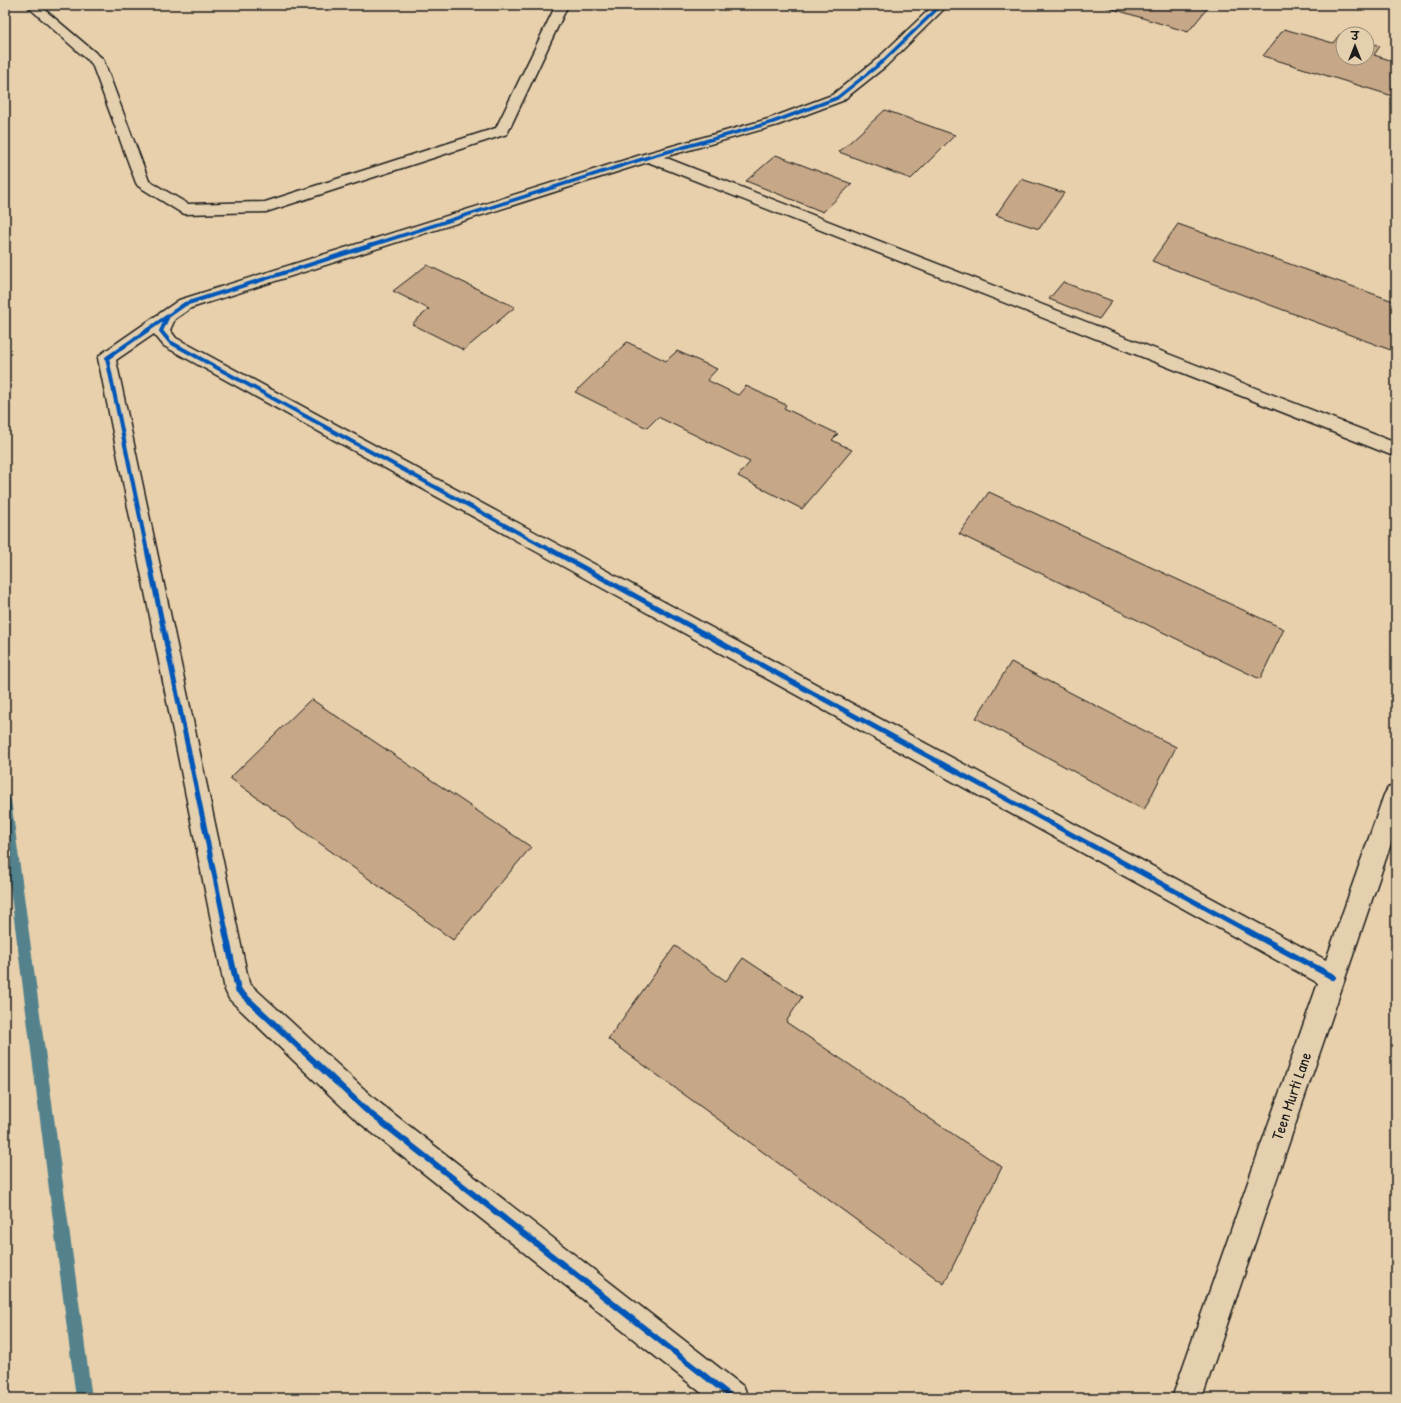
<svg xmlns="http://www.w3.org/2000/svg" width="1401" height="1403" font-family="'Patrick Hand','Playpen Sans Deva',sans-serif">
<rect width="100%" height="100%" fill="#e8d0ac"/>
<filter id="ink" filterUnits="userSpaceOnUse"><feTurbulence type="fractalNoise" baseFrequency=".025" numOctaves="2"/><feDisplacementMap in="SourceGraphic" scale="8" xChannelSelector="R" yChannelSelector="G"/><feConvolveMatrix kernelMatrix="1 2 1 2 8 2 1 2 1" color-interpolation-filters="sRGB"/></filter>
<g filter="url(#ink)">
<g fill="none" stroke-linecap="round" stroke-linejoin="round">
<!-- stream -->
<path fill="#53828c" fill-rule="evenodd" d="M5 794 9 796 11 800 92 1398H76L5 849Z"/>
</g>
<!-- building -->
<path fill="#c6a787" stroke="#1c1c1c" d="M1100 5H1210L1188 32Z
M1284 29 1333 43 1340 34 1343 35V58H1367V42L1380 46 1374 55 1396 62V97L1263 56Z
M885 110 955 135 911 179 839 152Z
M776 155 852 184 823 212 746 181Z
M1021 179 1064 193 1039 229 996 215Z
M1178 224 1396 302V352L1152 261Z
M427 265 515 307 464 350 412 324 429 309 393 291Z
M1063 282 1112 301 1099 319 1049 299Z
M627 342 666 361 677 351 717 369 707 380 738 395 746 386 786 405 784 408 838 434 832 440 852 450 802 509 738 476 750 462 658 417 647 428 575 392Z
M989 492 1284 629 1260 679 959 534Z
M1011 662 1176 747 1144 810 976 718Z
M311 699 531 847 453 940 230 778Z
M675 946 726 981 743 958 802 997 786 1022 1002 1167 944 1284 608 1039Z"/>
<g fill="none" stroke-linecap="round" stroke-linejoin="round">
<defs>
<path id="service" d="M26 5H39L103 59 149 181 188 204 265 202 496 128 556 5H568L507 134 266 212 185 214 180 212 138 186 136 183 92 64Z"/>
<path id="minor" d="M934 5H948L886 66 842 101 778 125 664 157 1396 443V457L648 162 191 308 175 319 170 330 176 338 1326 960 1384 795 1388 788 1396 785V829L1202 1398H1172L1318 983 164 346 154 334 116 360 249 983 376 1100 744 1387 748 1398H708L356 1120 229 999 225 990 98 358 101 354 179 300 644 154 768 119 832 95 876 60Z"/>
</defs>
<!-- service casing -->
<use href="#service" stroke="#1c1c1c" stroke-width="3"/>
<!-- minor casing -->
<use href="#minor" stroke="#1c1c1c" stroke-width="3"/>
<!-- service -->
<use href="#service" fill="#e4d0ae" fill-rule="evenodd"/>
<!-- minor -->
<use href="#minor" fill="#e4d0ae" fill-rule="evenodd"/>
<defs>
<path id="cycleway-far3" d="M369 246 649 157 773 122 837 98 881 63 941 5"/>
<path id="cycleway-far2" d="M372 245 185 304 168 316 161 331 170 342 552 551
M147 551 107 358 168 316"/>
<path id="cycleway-far1" d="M147 550 226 931
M551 550 1248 931"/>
<path id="cycleway" d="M225 930 238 990 366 1110 733 1398
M1246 930 1333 977"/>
</defs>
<!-- cycleway-far3 casing -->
<use href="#cycleway-far3" stroke="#e4d0ae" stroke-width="5"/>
<!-- cycleway-far2 casing -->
<use href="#cycleway-far2" stroke="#e4d0ae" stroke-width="6"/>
<!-- cycleway-far1 casing -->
<use href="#cycleway-far1" stroke="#e4d0ae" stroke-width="8"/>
<!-- cycleway casing -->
<use href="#cycleway" stroke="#e4d0ae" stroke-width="9"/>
<!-- cycleway-far3 -->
<use href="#cycleway-far3" stroke="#0057b8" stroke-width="3.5"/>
<!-- cycleway-far2 -->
<use href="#cycleway-far2" stroke="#0057b8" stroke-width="4"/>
<!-- cycleway-far1 -->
<use href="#cycleway-far1" stroke="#0057b8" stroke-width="5"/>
<!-- cycleway -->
<use href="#cycleway" stroke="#0057b8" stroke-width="6"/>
</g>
</g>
<g text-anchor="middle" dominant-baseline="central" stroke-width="3" stroke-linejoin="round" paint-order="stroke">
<!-- near-street labels -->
<g font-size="16" fill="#1c1c1c" stroke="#e4d0ae">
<text transform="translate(1291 1096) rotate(-71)">Teen Murti Lane</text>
</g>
</g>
<!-- margin -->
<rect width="1401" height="1403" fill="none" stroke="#e4d0ae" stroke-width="20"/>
<rect x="10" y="10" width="1381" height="1383" fill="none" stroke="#1c1c1c" stroke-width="1.5" filter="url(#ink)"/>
<!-- north arrow -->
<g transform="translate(1355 46)"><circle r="19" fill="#e4d0ae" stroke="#948874"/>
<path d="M0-3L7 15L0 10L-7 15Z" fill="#1c1c1c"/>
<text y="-6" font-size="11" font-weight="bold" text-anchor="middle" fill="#1c1c1c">उ</text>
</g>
</svg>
